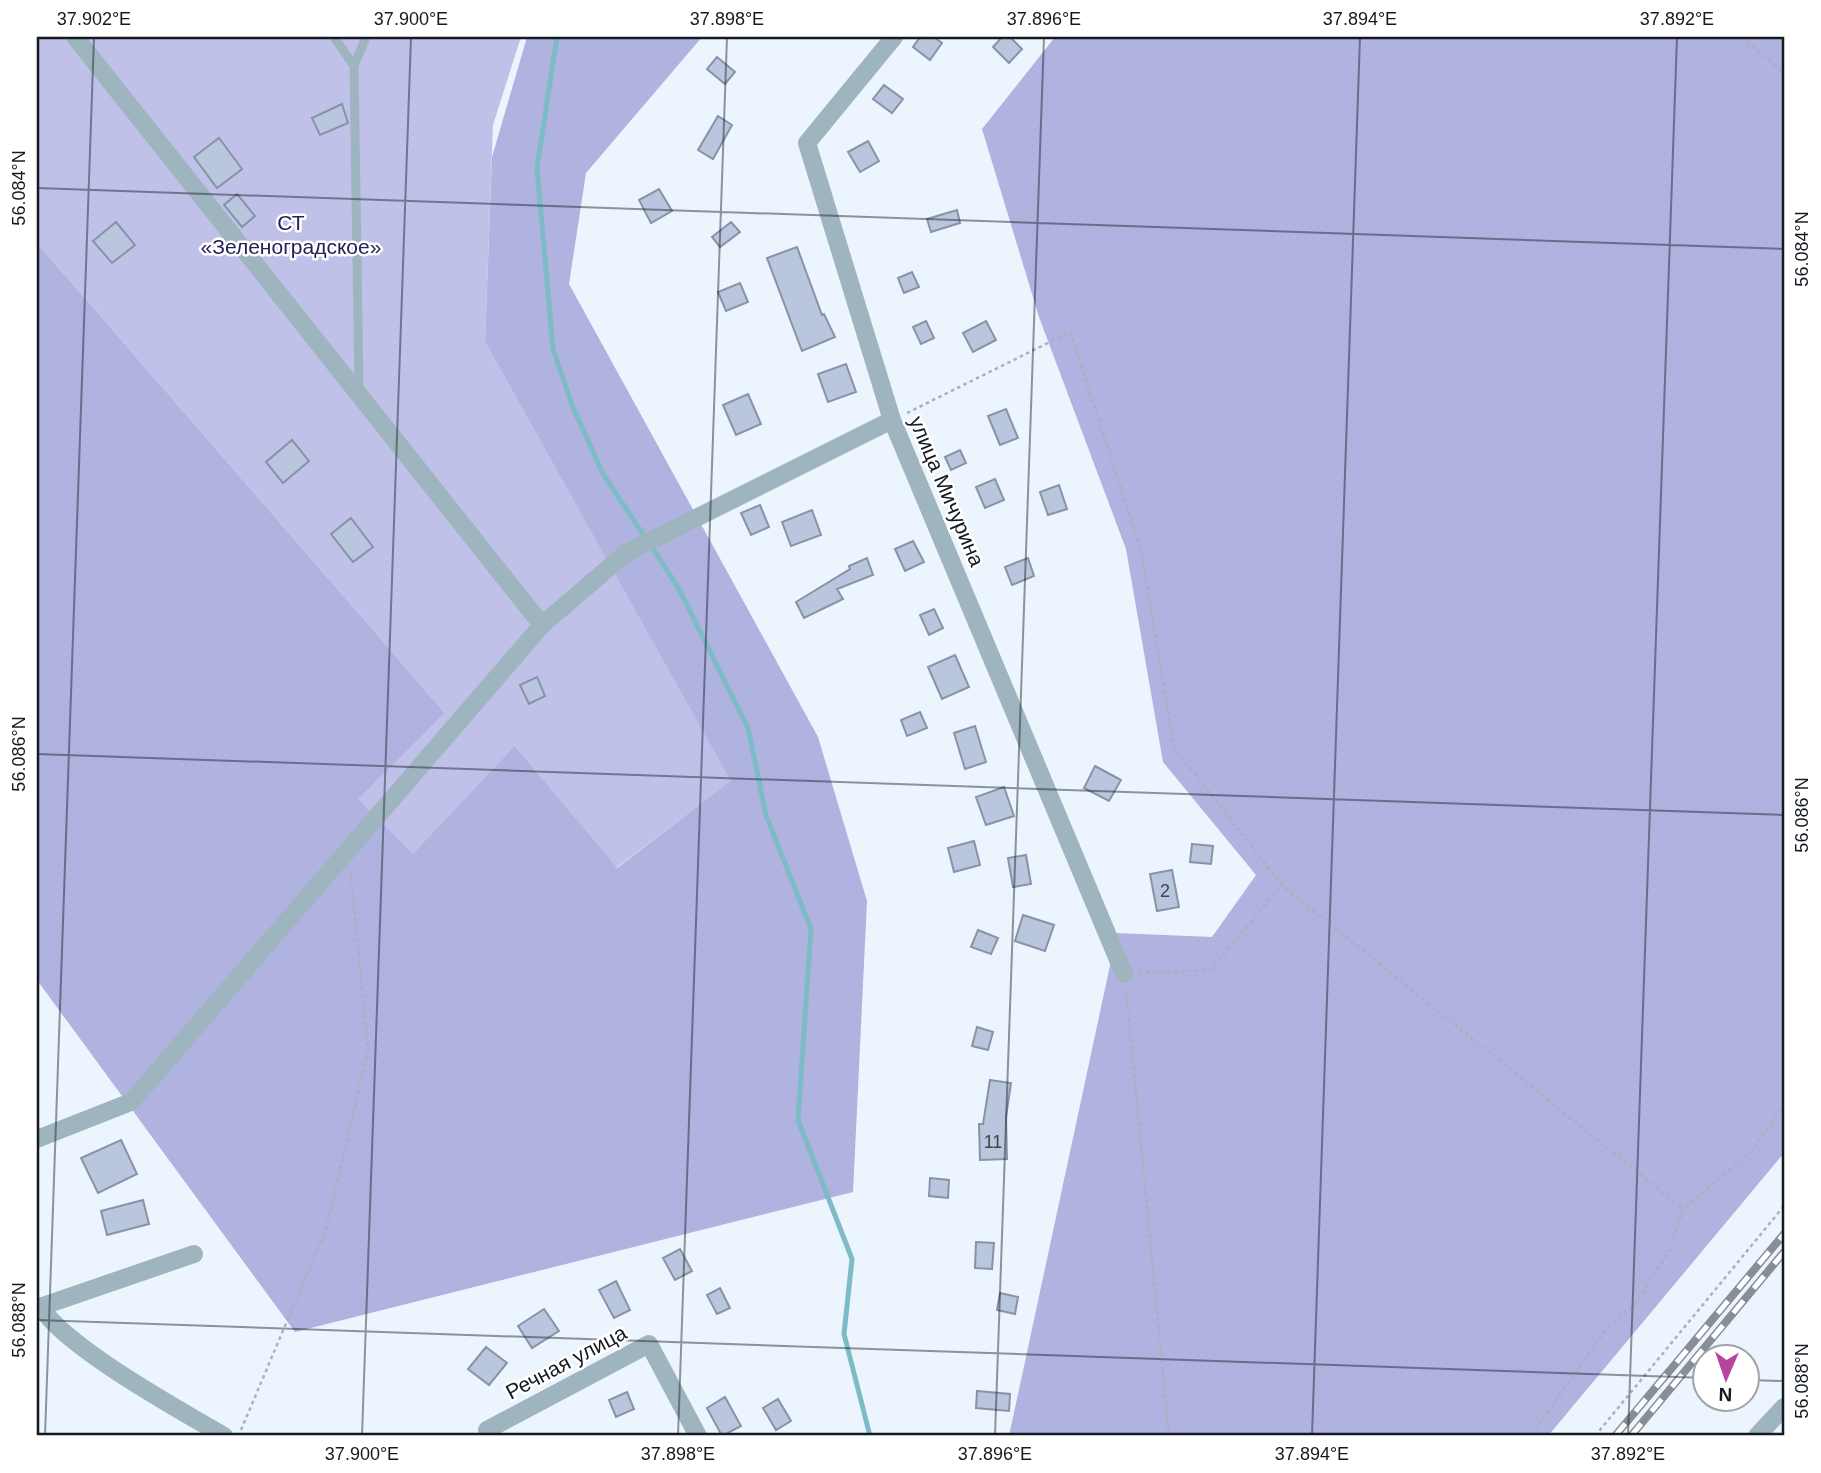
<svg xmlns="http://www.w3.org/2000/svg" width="1821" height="1473" font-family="Arial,sans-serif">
<rect width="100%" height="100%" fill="#ecf4fd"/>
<!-- green -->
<path fill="#bfc1e9" d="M37 37H521L493 125 485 342 732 781 616 868 516 747 413 855 357 799 445 713 37 243Z"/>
<!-- forest -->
<path fill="#b0b2e0" d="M527 37H702L586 173 569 284 818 737 867 901 853 1192 295 1332 37 980V243L445 713 358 799 413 854 515 746 617 868 731 781 485 342 492 157Z
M1055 37H1784V1153L1548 1436H1009L1117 933 1212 937 1256 875 1163 762 1126 549 1039 317 982 129Z"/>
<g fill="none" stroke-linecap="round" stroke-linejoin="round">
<!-- stream -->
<path stroke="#7dbbc7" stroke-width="5" d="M557 37 537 168 553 349 572 405 603 474 678 587 748 728 766 815 811 929 798 1120 852 1259 844 1334 870 1436"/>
</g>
<!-- building -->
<path fill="#bac6dd" stroke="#8893a9" stroke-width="2" d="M920 37H934L942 43 930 60 913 47Z
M1002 37H1010L1022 49 1009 63 993 47Z
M717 57 735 72 725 84 707 69Z
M884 85 903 99 892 113 873 99Z
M342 104 348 123 320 135 312 118Z
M718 116 732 125 713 159 698 150Z
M219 138 242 169 217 188 194 157Z
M868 141 879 161 860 172 848 152Z
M659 189 672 211 651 223 639 200Z
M237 194 255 216 242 227 224 205Z
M957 210 960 223 931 232 927 219Z
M116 222 135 245 112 263 93 241Z
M731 222 740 232 720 247 712 237Z
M797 247 822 315 824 314 835 337 802 351 767 258Z
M912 272 919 287 904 293 898 278Z
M740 283 748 302 726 311 718 292Z
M926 321 934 338 921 344 913 327Z
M986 321 996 340 973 352 963 333Z
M846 364 856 392 828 402 818 374Z
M748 394 761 424 736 435 723 405Z
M1006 409 1018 438 1000 445 988 416Z
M292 440 309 461 283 483 266 462Z
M960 450 966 463 951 470 945 457Z
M995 479 1004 500 985 508 976 487Z
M1059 485 1067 509 1048 515 1040 492Z
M760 505 769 527 751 535 741 513Z
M812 510 821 535 791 546 782 522Z
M351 518 373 547 353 562 331 534Z
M913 541 924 562 905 571 895 549Z
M867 558 873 575 837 589 843 599 804 618 796 602 850 569 849 566Z
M1028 558 1034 576 1012 585 1005 567Z
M934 609 943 628 929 635 920 615Z
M955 655 969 687 942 699 928 667Z
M537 677 545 696 529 704 520 685Z
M920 712 927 728 907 736 901 720Z
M975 726 986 762 965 769 954 733Z
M1095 766 1121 780 1109 801 1084 788Z
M1004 787 1014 816 986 825 976 797Z
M974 841 980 865 954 872 948 848Z
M1192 844 1213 846 1211 864 1190 862Z
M1026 855 1031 884 1013 887 1008 858Z
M1172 870 1179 907 1157 911 1150 874Z
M1023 915 1054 925 1045 951 1015 941Z
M978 930 998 938 991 954 971 947Z
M977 1027 993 1032 988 1050 972 1046Z
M990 1080 1011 1083 1006 1117 1007 1159 980 1160 979 1124H983Z
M121 1140 137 1174 98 1193 81 1158Z
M930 1178 949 1180 948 1198 929 1196Z
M143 1200 149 1224 107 1235 101 1211Z
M976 1242 994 1243 992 1269 975 1268Z
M680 1249 692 1271 675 1280 663 1258Z
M616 1281 630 1310 614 1318 599 1290Z
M720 1288 730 1308 717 1314 707 1295Z
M1000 1293 1018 1297 1015 1314 997 1310Z
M544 1309 559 1331 532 1348 518 1326Z
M486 1347 507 1363 489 1385 468 1369Z
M977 1391 1010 1394 1009 1411 976 1408Z
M627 1392 634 1409 616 1417 609 1400Z
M725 1397 741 1426 722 1436 707 1408Z
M778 1399 791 1421 776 1430 763 1408Z"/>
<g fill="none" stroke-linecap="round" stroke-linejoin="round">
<!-- path -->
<path stroke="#a9b1b9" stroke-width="2.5" stroke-dasharray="3.5 3.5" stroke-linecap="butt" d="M1742 37 1784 73
M907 413 1070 332 1141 549 1174 747 1282 885 1683 1209
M1139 973 1211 970 1282 885
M1126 990 1169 1436
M241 1430 326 1229 368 1051 351 875
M1531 1436 1607 1328 1634 1305 1670 1250 1683 1209 1751 1152 1784 1106
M1595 1436 1784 1206"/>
<!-- lane -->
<path stroke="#9eb4bf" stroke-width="9" d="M334 37 354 66
M359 390 354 66 366 37"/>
<!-- street -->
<path stroke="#9eb4bf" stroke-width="18" d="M75 37 542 625
M894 37 807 143 892 420 1124 974
M37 1139 131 1102 542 625 626 553 892 420
M40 1306C65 1347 178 1409 224 1436
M37 1308 194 1254
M487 1430 649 1344 698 1436
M1757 1436 1784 1407"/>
<defs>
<path id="rail" d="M1615 1436 1784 1234
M1631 1436 1784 1252"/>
</defs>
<!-- rail casing -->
<use href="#rail" stroke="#878e96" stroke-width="8"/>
<!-- rail -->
<use href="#rail" stroke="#fff" stroke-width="5" stroke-dasharray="16" stroke-linecap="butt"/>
</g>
<!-- ticks -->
<path fill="none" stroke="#131a21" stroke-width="2" stroke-opacity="0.45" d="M37 188 1784 249M37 754 1784 815M37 1320 1706 1378M1748 1380 1784 1381M45 1436 94 37M362 1436 411 37M678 1436 727 37M995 1436 1044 37M1312 1436 1360 37M1628 1436 1677 37"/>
<g text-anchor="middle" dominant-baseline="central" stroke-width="5" stroke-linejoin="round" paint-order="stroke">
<!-- number labels -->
<g font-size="18" fill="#3d4550">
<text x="1165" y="891">2</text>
<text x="993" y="1142">11</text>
</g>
<!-- park labels -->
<g font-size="21" fill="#252056" stroke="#fff">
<text x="291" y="222">СТ<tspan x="291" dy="24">«Зеленоградское»</tspan></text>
</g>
<!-- street labels -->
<g font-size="21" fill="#131a21" stroke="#fff">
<text transform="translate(947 491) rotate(67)">улица Мичурина</text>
<text transform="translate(566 1362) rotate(-28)">Речная улица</text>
</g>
</g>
<!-- border -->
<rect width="1821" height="1473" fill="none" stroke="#ffffff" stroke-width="77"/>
<!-- north arrow -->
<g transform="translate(1726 1378) rotate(182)"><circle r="33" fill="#ffffff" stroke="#a1a3a6" stroke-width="2"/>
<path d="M0-5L12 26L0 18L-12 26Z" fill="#b7449e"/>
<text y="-10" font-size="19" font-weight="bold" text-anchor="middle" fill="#131a21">N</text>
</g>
<rect x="38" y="38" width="1745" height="1396" fill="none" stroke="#131a21" stroke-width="2.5"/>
<g font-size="18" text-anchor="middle" fill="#131a21">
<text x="94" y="25">37.902°E</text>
<text x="411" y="25">37.900°E</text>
<text x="727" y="25">37.898°E</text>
<text x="1044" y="25">37.896°E</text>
<text x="1360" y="25">37.894°E</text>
<text x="1677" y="25">37.892°E</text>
<text transform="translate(19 188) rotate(-90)" y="6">56.084°N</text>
<text transform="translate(1802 249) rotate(-90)" y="6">56.084°N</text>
<text transform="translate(19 754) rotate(-90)" y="6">56.086°N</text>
<text transform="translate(1802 815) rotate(-90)" y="6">56.086°N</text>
<text transform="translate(19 1320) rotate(-90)" y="6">56.088°N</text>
<text transform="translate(1802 1381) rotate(-90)" y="6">56.088°N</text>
<text x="362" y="1460">37.900°E</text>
<text x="678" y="1460">37.898°E</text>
<text x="995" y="1460">37.896°E</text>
<text x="1312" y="1460">37.894°E</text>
<text x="1628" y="1460">37.892°E</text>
</g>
</svg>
